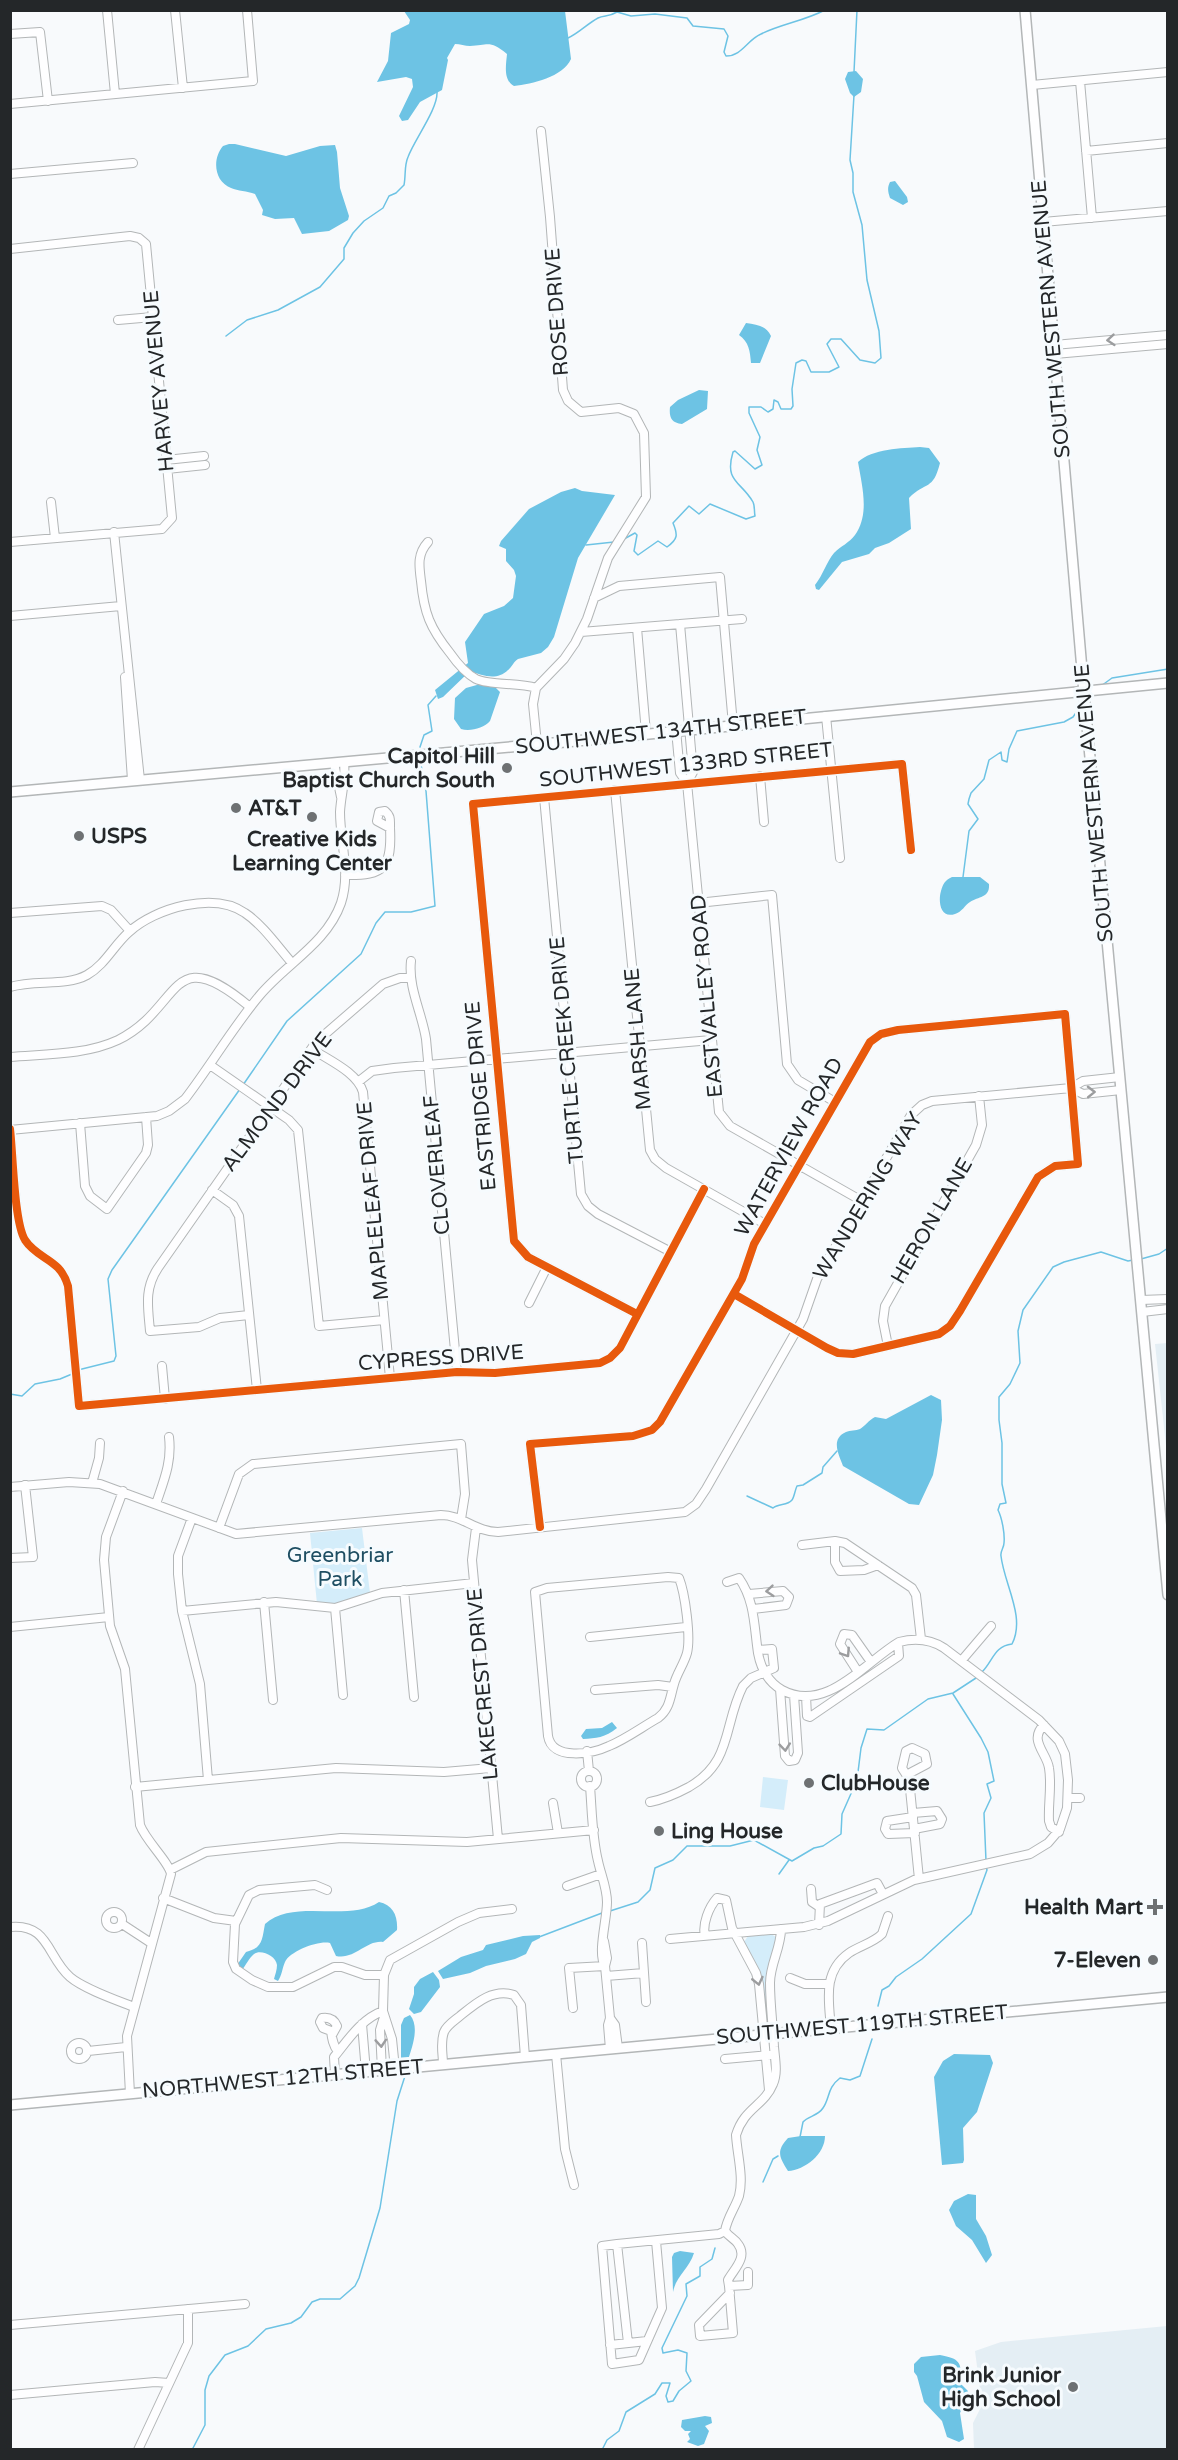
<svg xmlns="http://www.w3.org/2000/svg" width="1178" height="2460" font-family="'Varela Round',sans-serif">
<rect width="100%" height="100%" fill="#f8fafc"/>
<!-- built -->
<path fill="#e4eef4" d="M1167 1343H1168L1167 1455 1155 1344Z
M1167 2326V2449H974L973 2423 982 2405 975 2351 1001 2342Z"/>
<!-- green -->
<path fill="#d4edfa" d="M362 1528 370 1593C353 1602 336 1606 317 1604L310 1533Z
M763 1777 788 1780 784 1810 760 1807Z
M771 1934 776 1937V1943L766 1974 768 2026H766L762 1984 744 1942 748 1936Z"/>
<!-- water -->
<path fill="#6dc3e4" d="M404 11H565L571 59C563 77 532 84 514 86 503 80 506 65 507 54 490 40 489 45 470 46 465 46 460 44 455 44L447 58 448 60 442 90 420 102 408 120 402 121 399 116 413 87 412 79 406 77 377 82 388 61 391 33 409 24 410 20Z
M856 71 863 79 861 92 854 97 850 93 845 79 848 72Z
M229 144H235L286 156 320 146 335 145 337 152 340 188 349 216 348 220 329 231 302 234 294 218 275 219 262 215 263 210 255 194C247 191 238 191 231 188 214 181 212 159 223 146Z
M895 181 907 197 908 202 903 205 890 198C888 192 887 188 890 182Z
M746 323C757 325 766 325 771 336L760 363H751C750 351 749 342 739 335Z
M699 390 708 391 707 409 682 424C671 423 669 417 670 407L678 400Z
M920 447 929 448 940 463C933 491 926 481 909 498L911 529 889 543 875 548 869 554 842 562 819 590 816 589 815 585C823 575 827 561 834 553 841 546 849 543 855 535 870 514 862 486 858 462 872 449 902 448 920 447Z
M575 488 582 491 615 495 578 558 554 637 548 647 541 653 518 659C513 662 513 666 508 670 497 681 483 676 470 671L443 697 438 699 435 690 468 663 465 642 484 614 504 606 513 598 516 576 514 570 506 561V549L499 546 501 541 529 509 561 492Z
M484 683 494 686 500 692 490 721C484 728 470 732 461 729L454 719 455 698 466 688Z
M952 877H980L989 884C990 898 979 896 970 902 965 905 962 912 955 914 940 919 938 901 941 891 943 884 945 880 952 877Z
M931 1395 941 1400 942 1420 937 1455 933 1475 919 1505 909 1504 843 1466C839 1455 830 1439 846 1432 850 1430 856 1431 860 1429 865 1426 869 1420 875 1417L886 1419Z
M612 1722 617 1728C605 1738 596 1738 583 1739L581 1736 586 1729 602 1728Z
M379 1902C393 1905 398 1916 397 1930L383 1942C366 1940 355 1960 336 1956L330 1943C319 1940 290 1951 285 1962 282 1969 282 1975 278 1981L274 1979C275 1975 277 1970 277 1965 276 1956 261 1949 254 1954 249 1958 246 1965 242 1970L237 1965 246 1952C263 1948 262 1939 265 1924 293 1898 348 1923 379 1902Z
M540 1935V1938L532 1942 526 1954 515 1959 486 1966 470 1973 443 1979 438 1971 461 1957 483 1950 486 1945 523 1936Z
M433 1972 439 1980 440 1987 421 2012 414 2014 409 2009 414 1994V1987L420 1979Z
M410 2015C420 2027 412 2047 408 2060L401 2061V2025L404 2018Z
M954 2054 990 2055 993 2063 977 2112 963 2128 964 2160 963 2163 942 2165 934 2077 943 2061Z
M801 2136H825C825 2154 805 2170 788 2171 779 2157 776 2151 788 2138Z
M968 2194 976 2195V2219L986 2236 992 2255 986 2263 972 2240 956 2226 949 2210 954 2201Z
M680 2251 694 2253C689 2269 676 2276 673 2292L672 2257 674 2253Z
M940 2355C962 2359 961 2363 961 2384L968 2391 967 2399 960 2413 964 2439 959 2442 947 2437 942 2421 924 2402 917 2376 914 2372V2364L921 2357Z
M705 2416 711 2417 712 2423 705 2426 709 2431 704 2444 698 2446 687 2442 690 2439 688 2434 691 2431H685L681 2427 682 2420Z"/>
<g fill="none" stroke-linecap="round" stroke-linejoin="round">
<!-- stream -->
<path stroke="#6dc3e4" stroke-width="1.5" d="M568 38C579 33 587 24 598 18 604 15 609 17 617 12L631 16 655 14 687 18 693 26 724 29 728 36 724 52 726 56C742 56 747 40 761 34 781 24 804 21 825 10
M854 72 857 10
M226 336 247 320 278 310 320 287 344 259V248L353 233 364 221 383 208 389 196 396 193 404 185C406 175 404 166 408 157 414 140 438 109 437 92
M624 539 635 533 637 535 634 551 638 555 658 541 667 547C678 539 678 535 673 523L689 506 699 514 710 504 746 519 755 516C754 511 755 506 753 502 741 481 724 482 733 452L735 451 755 469 762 465 757 450 760 437 749 413V407H761L768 412 773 409 774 400 778 402 781 409H791L793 406 792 389 796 363 802 360 806 361 811 372H829L839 367 827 344 831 339H841L860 360 875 363 881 358 879 331 867 280 862 225 853 192V173L850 160 854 95
M586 545 614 542
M1101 686 1112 678 1168 669
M420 747 424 735 432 731 428 705 436 696
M963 877 969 831 978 819 968 804 969 799 971 793 984 779 989 760 1001 752 1002 760 1007 762 1009 749 1017 731 1064 722 1073 717 1080 707
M243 1085 287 1021 361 954 376 923 385 912H411L435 906 426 791 421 765
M1141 1259 1159 1254 1168 1248
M78 1370 114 1361 116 1356 108 1279 112 1270 240 1089
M10 1394 22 1396 35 1384 60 1379 72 1374
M747 1496 773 1508C779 1503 787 1506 792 1500 794 1498 795 1490 797 1486L803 1485 822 1473 823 1467 837 1451
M982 1672C993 1661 994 1646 1012 1644 1026 1617 1004 1584 1001 1556 1000 1551 1004 1548 1004 1543 1005 1534 1002 1518 998 1510L1000 1504 1006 1503 1002 1484V1443L999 1420V1397L1010 1384 1020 1363 1018 1331 1023 1310 1053 1267 1064 1262 1101 1252 1128 1261 1133 1260
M953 1694 981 1738 988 1752 994 1781 987 1784 991 1798 984 1813 986 1861
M779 1874 789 1860
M610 1911 638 1902 650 1890 655 1868 673 1860 687 1846H730L754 1840 792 1861 814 1848 823 1846 841 1834 842 1814 857 1780 861 1748 867 1729 884 1730 928 1699 953 1693 976 1678
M539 1937 602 1913
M878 2006 882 1990 889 1986 896 1977 922 1959 971 1914 987 1870 986 1866
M800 2137 803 2122C808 2116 818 2116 823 2108 830 2098 827 2088 840 2078L850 2080 860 2076 872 2039
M763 2182 773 2159 778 2156
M192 2450 205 2425V2390L209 2376 225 2355 248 2346 266 2329 291 2323 301 2317 312 2302 320 2299H340L355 2286 359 2278 380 2208 397 2101 405 2076
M602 2450 607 2440 619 2431 626 2412 655 2394 662 2383H670L666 2396 668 2402 673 2401 679 2391 691 2381 686 2371 687 2353 678 2350 663 2353 662 2348 687 2296 686 2284 700 2276V2267L712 2259 715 2248"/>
<defs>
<path id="minor" d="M107 10 115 94
M175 10 183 88
M10 34 40 32 48 101
M1080 81 1092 218
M1032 85 1168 72
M10 104 253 81 247 10
M1086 151 1168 143
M10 174 133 163
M1043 222 1168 211
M10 249 130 236 139 238 146 244 172 518 162 529 10 542
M118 320 153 317
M1054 345 1168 335
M1055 354 1168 344
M166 460 204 456
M167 469 205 465
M51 502 55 538
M114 532 140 780
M428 542C417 554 419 566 421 581 424 613 430 628 450 653 457 663 465 673 476 679 491 686 518 682 536 688
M594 598 619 586 720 577 733 725
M10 616 121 606
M680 624 693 772 687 783
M637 628 646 733
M581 632 742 619
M125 677 132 780
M826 716 840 858
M676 730 680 773 687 783 719 1112 730 1126 862 1201
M537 744 533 704 536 688 564 659 575 643 587 619 608 558 646 497 644 433 634 414 619 408 581 412 568 401 563 390 550 217 541 131
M334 763 341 797
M760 776 764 822
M615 790 650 1150 655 1159 666 1168 765 1224
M544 797 581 1194 588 1206 598 1214 671 1252
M345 867 378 869
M345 875C385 876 392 867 390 828 390 820 391 816 385 811L379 812 377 821 390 828
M698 903 772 895 787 1064 798 1080 835 1102
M10 913 102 906 111 910 130 931
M411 961C408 988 422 1013 426 1039L457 1372
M10 987C35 979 65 987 87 975 105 965 114 945 129 932 155 908 214 891 245 913 263 925 278 947 292 963
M312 1049C328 1060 357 1072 363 1092L390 1378
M10 1057C46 1054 86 1055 118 1040 183 1008 168 938 250 1007
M210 1065 289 1120 298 1130 319 1326 384 1320
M1120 1077 1083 1081 1071 1088 1083 1094 1121 1090
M358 1082 372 1071 394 1068 711 1040
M80 1123 85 1186 90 1196 107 1209 146 1153 148 1145 146 1117
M10 1129C13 1153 14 1222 25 1240 38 1260 60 1258 68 1286L79 1406 457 1372 495 1373 600 1363 610 1358 620 1348 704 1189
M10 1130 157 1116 169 1111 185 1099C211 1065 233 1027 260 995 286 964 327 943 341 903 351 873 340 842 340 812 341 794 346 781 344 762
M212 1190 233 1205 239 1216 257 1390
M1141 1300 1168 1299
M529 1303 547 1267
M1142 1312 1168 1309
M637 1314 528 1257 514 1241 473 804 902 764 911 850
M249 1315 220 1318 199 1327 150 1331C148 1307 144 1289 158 1268L316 1042 383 984 400 978H410
M888 1346 883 1321 885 1306 976 1145 982 1125 979 1096
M162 1366 165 1399
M92 1483 99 1458 100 1443
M10 1487 69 1482 100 1484 236 1534 441 1515C462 1515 476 1532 498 1532L685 1512 696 1504 706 1489 803 1319 817 1279 911 1115 922 1105 932 1101 1071 1088
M123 1491 106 1537 104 1560 110 1626 125 1669 140 1825C146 1841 169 1862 171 1874L127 2036 130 2094
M156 1504C164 1480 172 1462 169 1437
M192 1518 178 1556V1574L182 1611 200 1684 208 1780
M540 1527 530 1444 633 1436 652 1430 660 1422 742 1279 754 1244 870 1042 881 1034 898 1030 1065 1014 1078 1164 1055 1166 1038 1177 960 1311 950 1326 939 1334 853 1354 838 1353 827 1348 734 1294
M219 1528 239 1474 253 1464 461 1444 465 1494 461 1519
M476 1528 472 1560 498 1839
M835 1541V1562L840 1571 864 1570 878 1565
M802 1545 835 1541 845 1543 912 1588 916 1595 921 1639
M10 1558 33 1557 25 1485
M668 1577 679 1578C685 1593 691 1637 687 1653 684 1664 677 1673 674 1684 670 1697 670 1709 658 1718 642 1727 626 1739 609 1746 592 1754 552 1761 548 1736L535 1592 547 1588Z
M404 1590 414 1697
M749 1594 783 1591 789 1597 786 1605 753 1609
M264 1602 273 1700
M335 1608 343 1695
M182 1611 276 1602 335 1608 382 1593 474 1583
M10 1627 109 1617
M590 1637 686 1627
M962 1660 991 1626
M858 1672 840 1644 844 1634 852 1635 871 1662
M780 1689 785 1756 789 1761 795 1760 798 1753 794 1695
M595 1690 658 1685 673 1687
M806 1696 807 1716 810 1717 899 1656 898 1643
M1044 1725C1028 1740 1047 1753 1049 1768 1052 1786 1048 1803 1049 1821L1051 1827 1059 1832
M587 1751 589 1771
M581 1779a8 8 0 1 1 16 0a8 8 0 1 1-16 0Z
M909 1779 910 1773 927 1764 925 1754 912 1748 906 1751 902 1768 909 1779 919 1879
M590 1786C592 1811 592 1837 598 1861 601 1875 607 1888 607 1902 607 1920 597 1953 605 1966L607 1958 604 1941
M135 1787 336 1768 444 1772 491 1768
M1068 1798H1080
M650 1802C665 1799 676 1794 689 1787 733 1762 723 1725 743 1686L751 1678 774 1668 772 1649 758 1650
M553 1803 558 1833
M913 1813 937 1811 942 1819 940 1824 914 1829
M913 1817 887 1821 885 1829 888 1834 915 1833
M170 1870 206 1852 341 1838 467 1842 594 1830
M567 1886 601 1874
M811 1889 812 1902 818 1906
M327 1890 315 1885 259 1890 249 1895 235 1924 233 1962 236 1969 252 1980 268 1987H293L334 1967H342L365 1975H384
M163 1898 214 1918 236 1921
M106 1920a8 8 0 1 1 16 0a8 8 0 1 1-16 0Z
M122 1924 151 1943
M819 1925 820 1904 877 1883 883 1894
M10 1927C49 1923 47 1957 70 1977 84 1989 116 2000 134 2007
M705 1936C702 1924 709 1907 717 1898L726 1900 732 1928 756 1973 759 1984 769 2090
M670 1939 804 1927 828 1921 914 1880 1030 1854 1048 1843 1060 1829 1067 1808 1068 1780 1065 1754 1059 1741 1039 1720 944 1648C930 1639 915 1638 899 1642 865 1662 826 1714 782 1690 768 1682 761 1669 758 1653 754 1626 755 1601 739 1578L727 1582
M642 1943 646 2002
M606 1976 644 1973
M790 1978 805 1984H829
M573 2008 569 1968 605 1966 610 2018 608 2025 610 2049
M610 2018 615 2025 618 2048
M362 2024 366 2072
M831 2029C829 2001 822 1972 849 1953 859 1946 873 1943 882 1934L888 1916
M332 2035 337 2026C334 2019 329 2017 322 2018L320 2022 323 2028 331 2031C332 2039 333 2045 338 2052
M71 2051a8 8 0 1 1 16 0a8 8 0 1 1-16 0Z
M88 2051 126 2047
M556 2054 565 2149 574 2185
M725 2059 770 2055
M443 2064C443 2054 440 2043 444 2032 447 2025 454 2021 460 2016 476 2003 493 1988 514 1995L521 2005 525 2057
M395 2069 392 2039 383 2011 384 1975 390 1960 458 1922 479 1913 512 1909
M382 2070 380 2030 384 2017
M335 2075 334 2057C348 2040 361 2019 383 2011
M656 2241 662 2308 639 2360 612 2364 602 2246 617 2244 719 2234 725 2231
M617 2244 628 2343
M748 2272V2285L729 2286 728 2280C734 2269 748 2257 738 2244 735 2239 729 2237 725 2231 727 2218 735 2208 739 2196 744 2177 737 2154 736 2135 744 2108 764 2106 773 2084 778 2073 775 2059 774 2047 773 2026 770 2004 770 1983 770 1964 781 1948 781 1929
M729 2286 733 2333 700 2336 699 2325 730 2293
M10 2325 245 2304
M610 2345 647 2341
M10 2395 155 2382 169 2383
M138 2450 188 2343V2309"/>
<path id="major" d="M1025 10 1084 693 1168 1595
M10 792 598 739 1168 683
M10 2105 1168 1997"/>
</defs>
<!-- minor casing -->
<use href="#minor" stroke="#b3b6b7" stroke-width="10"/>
<!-- major casing -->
<use href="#major" stroke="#b3b6b7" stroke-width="12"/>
<!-- minor -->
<use href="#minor" stroke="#fefeff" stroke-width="8"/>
<!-- major -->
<use href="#major" stroke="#fefeff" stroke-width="9"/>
<defs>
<path id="cycleway" d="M10 1129C13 1153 14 1222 25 1240 38 1260 60 1258 68 1286L79 1406 457 1372 495 1373 600 1363 610 1358 620 1348 704 1189
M637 1314 528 1257 514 1241 473 804 902 764 911 850
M540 1527 530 1444 633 1436 652 1430 660 1422 742 1279 754 1244 870 1042 881 1034 898 1030 1065 1014 1078 1164 1055 1166 1038 1177 960 1311 950 1326 939 1334 853 1354 838 1353 827 1348 734 1294"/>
</defs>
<!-- cycleway casing -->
<use href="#cycleway" stroke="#f6fbfe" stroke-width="11"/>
<!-- cycleway -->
<use href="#cycleway" stroke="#e8590c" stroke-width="8"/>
</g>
<!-- one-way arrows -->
<defs><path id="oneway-chevron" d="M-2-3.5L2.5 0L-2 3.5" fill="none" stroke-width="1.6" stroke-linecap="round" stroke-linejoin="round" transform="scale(1.5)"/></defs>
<g stroke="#9c9d9f">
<use href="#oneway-chevron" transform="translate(1111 340) rotate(175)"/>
<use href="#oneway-chevron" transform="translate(1091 1092) rotate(-1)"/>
<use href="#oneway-chevron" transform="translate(770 1591) rotate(175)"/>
<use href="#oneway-chevron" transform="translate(846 1653) rotate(57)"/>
<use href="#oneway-chevron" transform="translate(785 1747) rotate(84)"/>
<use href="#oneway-chevron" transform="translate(758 1981) rotate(77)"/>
<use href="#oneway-chevron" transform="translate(381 2043) rotate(86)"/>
</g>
<!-- markers -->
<g fill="#6e7173" stroke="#f6fbfe" stroke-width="2">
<circle cx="507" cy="768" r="6"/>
<circle cx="236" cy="808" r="6"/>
<circle cx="312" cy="817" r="6"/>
<circle cx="79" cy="836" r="6"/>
<circle cx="809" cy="1783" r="6"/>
<circle cx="659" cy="1831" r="6"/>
<path d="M1152 1898h6v6h6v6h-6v6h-6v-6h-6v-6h6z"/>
<circle cx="1153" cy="1960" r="6"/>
<circle cx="1073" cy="2387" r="6"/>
</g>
<g text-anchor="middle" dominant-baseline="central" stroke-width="6" stroke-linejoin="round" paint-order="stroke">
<!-- street labels -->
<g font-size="21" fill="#242729" stroke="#f6fbfe">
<text transform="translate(557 312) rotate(-94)">ROSE DRIVE</text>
<text transform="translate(1051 319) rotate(-95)">SOUTH WESTERN AVENUE</text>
<text transform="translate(159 381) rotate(-95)">HARVEY AVENUE</text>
<text transform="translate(661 732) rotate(-6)">SOUTHWEST 134TH STREET</text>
<text transform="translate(686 765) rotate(-6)">SOUTHWEST 133RD STREET</text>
<text transform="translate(1094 803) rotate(-95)">SOUTH WESTERN AVENUE</text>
<text transform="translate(707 996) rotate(-95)">EASTVALLEY ROAD</text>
<text transform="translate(638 1039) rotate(-95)">MARSH LANE</text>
<text transform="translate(567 1050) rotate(-95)">TURTLE CREEK DRIVE</text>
<text transform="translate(481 1096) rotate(-95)">EASTRIDGE DRIVE</text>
<text transform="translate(277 1102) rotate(-53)">ALMOND DRIVE</text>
<text transform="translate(789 1147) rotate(-61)">WATERVIEW ROAD</text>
<text transform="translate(437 1165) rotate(-95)">CLOVERLEAF</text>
<text transform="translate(868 1196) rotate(-59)">WANDERING WAY</text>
<text transform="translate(373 1201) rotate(-95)">MAPLELEAF DRIVE</text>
<text transform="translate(932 1221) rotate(-60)">HERON LANE</text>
<text transform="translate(441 1358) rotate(-4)">CYPRESS DRIVE</text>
<text transform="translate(483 1684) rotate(-95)">LAKECREST DRIVE</text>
<text transform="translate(862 2025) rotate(-5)">SOUTHWEST 119TH STREET</text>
<text transform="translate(283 2079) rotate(-5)">NORTHWEST 12TH STREET</text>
</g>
<!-- poi labels -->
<g font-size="21" font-weight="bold" fill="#242729" stroke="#f6fbfe" text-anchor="end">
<text x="495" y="756">Capitol Hill<tspan x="495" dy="24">Baptist Church South</tspan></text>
<text x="248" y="808" text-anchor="start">AT&amp;T</text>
<text x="91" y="836" text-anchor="start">USPS</text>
<text x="312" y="839" text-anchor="middle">Creative Kids<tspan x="312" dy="24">Learning Center</tspan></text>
<text x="821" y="1783" text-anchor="start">ClubHouse</text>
<text x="671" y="1831" text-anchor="start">Ling House</text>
<text x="1143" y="1907">Health Mart</text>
<text x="1141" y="1960">7-Eleven</text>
<text x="1061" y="2375">Brink Junior<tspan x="1061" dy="24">High School</tspan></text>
</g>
<!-- park labels -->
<g font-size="21" fill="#1e4e62" stroke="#f6fbfe">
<text x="340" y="1555">Greenbriar<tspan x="340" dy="24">Park</tspan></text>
</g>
</g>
<!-- border -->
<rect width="1178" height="2460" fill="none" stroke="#242729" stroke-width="24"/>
</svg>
